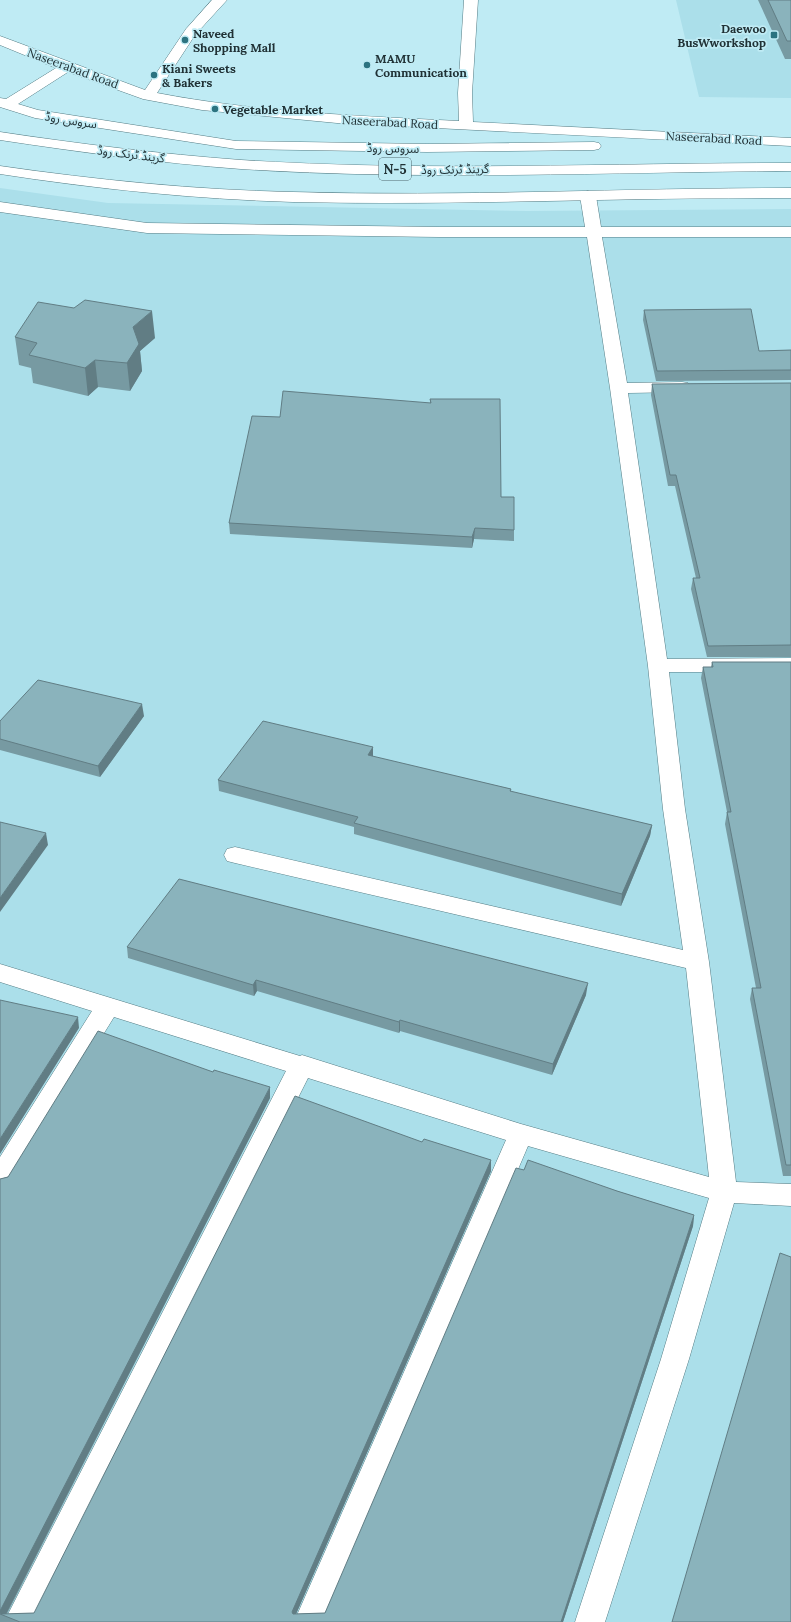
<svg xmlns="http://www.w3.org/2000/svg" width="791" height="1622" font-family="Lora,'Noto Sans Arabic',serif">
<rect width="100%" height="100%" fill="#bfebf4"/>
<!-- built -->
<path fill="#abdfea" d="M676 0H791V98L699 97Z
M0 188 108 203 527 211 791 209V1622H0Z"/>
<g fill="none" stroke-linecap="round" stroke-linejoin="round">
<defs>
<path id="minor" d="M212 0H227L195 35 157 93C256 112 358 116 459 121L458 93 464 0H478L472 93 473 122 791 138V146L337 123 202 110 143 99 68 72 18 104 38 110 236 141 427 144 594 142 599 143 601 146 599 149 594 150 427 152 236 149 35 118 0 107V98L6 99 56 68 0 45V36L145 90 186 29Z
M588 191 593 193 596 196 601 227H791V237H602L627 383 682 382 688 383 691 387 688 391 682 392 628 393 667 659 791 658V672H669L685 809 709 962 736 1182 791 1184V1206L734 1203 689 1359 605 1622H575L661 1359 709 1198 528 1146 324 1622H294L506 1140 308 1078 35 1622H4L286 1071 114 1017 9 1187 0 1190V1157L92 1011 0 982V964L300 1056 302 1055 521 1124 709 1177 686 968 235 863 227 861 224 855 227 849 235 847 683 950 663 809 648 666 610 388 587 237H439L147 233 0 212V202L147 223 439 227H585L580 196 583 193Z"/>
<path id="highway" d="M0 132C80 144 160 154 241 160 424 172 608 163 791 163V171C608 172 424 181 241 169 160 163 80 152 0 140Z
M0 166C97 180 195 190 293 192 459 197 625 188 791 188V198C625 197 459 206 293 202 195 199 97 189 0 174Z"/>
</defs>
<!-- minor casing -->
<use href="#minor" stroke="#557d85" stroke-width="1"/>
<!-- highway casing -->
<use href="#highway" stroke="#557d85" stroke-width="1"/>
<!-- minor -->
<use href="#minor" fill="#fff" fill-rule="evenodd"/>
<!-- highway -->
<use href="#highway" fill="#fff" fill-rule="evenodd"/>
</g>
<!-- wall -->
<path fill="#779aa2" d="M758 0H791V59H785Z
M644 310 759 351 791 350V380L656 381 643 320Z
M15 337 155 338 140 351 142 371 130 391 98 387 88 396 33 383 31 368 19 365Z
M791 383V657H707L691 589 693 578H696L675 486H668L651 395 652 384Z
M430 399 501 497 514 530V541L474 539 472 548 230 534 229 523 280 417 430 403Z
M712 662H791V1176H783L750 999 752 988H756L725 824 727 812 701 678 703 667H711Z
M144 716 100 777 0 750V721Z
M373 747V757L511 789V792L652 825 650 836 621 906 354 834V827L219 791 218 780Z
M127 947 586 995 552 1075 400 1031 399 1033 257 991 254 996 128 958Z
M270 1098 7 1614 34 1613 422 1142 491 1160V1171L296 1614 325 1613 524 1170 617 1191 694 1215 693 1226 563 1622H0V1179Z"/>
<!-- shaded-wall -->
<path fill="#617d84" d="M152 311 155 338 140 351 142 371 130 391 127 363 133 327Z
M95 360 98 387 88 396 85 368Z
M475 528 474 539 472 548V537Z
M142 704 144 716 100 777 98 766Z
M373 747V758L368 755Z
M652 825 650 836 621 906 622 894Z
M46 833 48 845 0 912V898Z
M256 980 257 991 254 996 253 985Z
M588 983 586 995 552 1075 553 1064Z
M78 1017 79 1028 0 1154V1139Z
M400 1020V1031L399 1033V1022Z
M270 1087V1098L5 1616 0 1614V1611Z
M491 1160V1171L293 1621 292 1612Z
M694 1215 693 1226 563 1622H561Z"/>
<!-- building -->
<path fill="#8ab3bc" stroke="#617d84" d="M768 0H791V41H787Z
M85 300 152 311 133 327 139 344 127 363 95 360 85 368 29 355 37 343 15 337 38 302 74 308Z
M751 309 759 351 791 350V370L657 371 644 310Z
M791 383V645L708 646 693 578H700L676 475H670L652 384Z
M283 391 431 403 430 399H500L501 497H514V530L475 528 472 537 229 523 252 416 280 417Z
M712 662H791V1165H786L752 988H761L727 812H731L703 667H713Z
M38 680 142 704 98 766 0 739V721Z
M263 721 373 747 368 755 511 789 510 791 652 825 622 894 354 823 358 817 218 780Z
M0 822 46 833 0 898Z
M179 879 588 983 553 1064 400 1020 399 1022 256 980 253 985 127 947Z
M0 1000 78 1017 0 1139Z
M98 1031 213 1072 214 1070 270 1087 0 1611V1179L8 1177Z
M295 1096 422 1142 424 1139 491 1160 292 1612 293 1614 325 1613 516 1168 524 1170 528 1160 617 1191 694 1215 561 1622H20L0 1614V1612L1 1614 34 1613Z
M780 1253 791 1257V1622H672Z"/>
<!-- markers -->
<g fill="#2c7380" stroke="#bfebf4" stroke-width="1.5">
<rect x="770" y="31" width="8" height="8" rx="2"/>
<circle cx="185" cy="40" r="4"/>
<circle cx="367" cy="65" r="4"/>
<circle cx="154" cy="75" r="4"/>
<circle cx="215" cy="109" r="4"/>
</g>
<g text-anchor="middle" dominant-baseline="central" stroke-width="3.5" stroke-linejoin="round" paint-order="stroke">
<!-- far-poi labels -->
<g font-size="12" font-weight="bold" fill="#203135" stroke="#bfebf4" text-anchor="start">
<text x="766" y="28" text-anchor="end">Daewoo<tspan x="766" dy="14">BusWworkshop</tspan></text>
<text x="193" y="33">Naveed<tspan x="193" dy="14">Shopping Mall</tspan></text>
<text x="375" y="58">MAMU<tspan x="375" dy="14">Communication</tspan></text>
<text x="162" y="68">Kiani Sweets<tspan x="162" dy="14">&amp; Bakers</tspan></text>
<text x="223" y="109">Vegetable Market</text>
</g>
<!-- far-street labels -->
<g font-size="12" fill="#203135" stroke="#bfebf4">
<text transform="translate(73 68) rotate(20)">Naseerabad Road</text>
<text transform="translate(71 120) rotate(9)">سروس روڈ</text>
<text transform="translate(390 122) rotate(3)">Naseerabad Road</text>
<text transform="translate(714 138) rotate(3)">Naseerabad Road</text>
<text transform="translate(393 148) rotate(1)">سروس روڈ</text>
<text transform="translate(131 154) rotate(7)">گرینڈ ٹرنک روڈ</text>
<text transform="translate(455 169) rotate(-1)">گرینڈ ٹرنک روڈ</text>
</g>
<!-- shield labels -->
<rect fill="#bfebf4" stroke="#50696e" stroke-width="1" x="379" y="158" width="32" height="22" rx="3"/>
<g font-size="13" font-weight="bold" fill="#203135">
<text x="395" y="169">N-5</text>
</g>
</g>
</svg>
